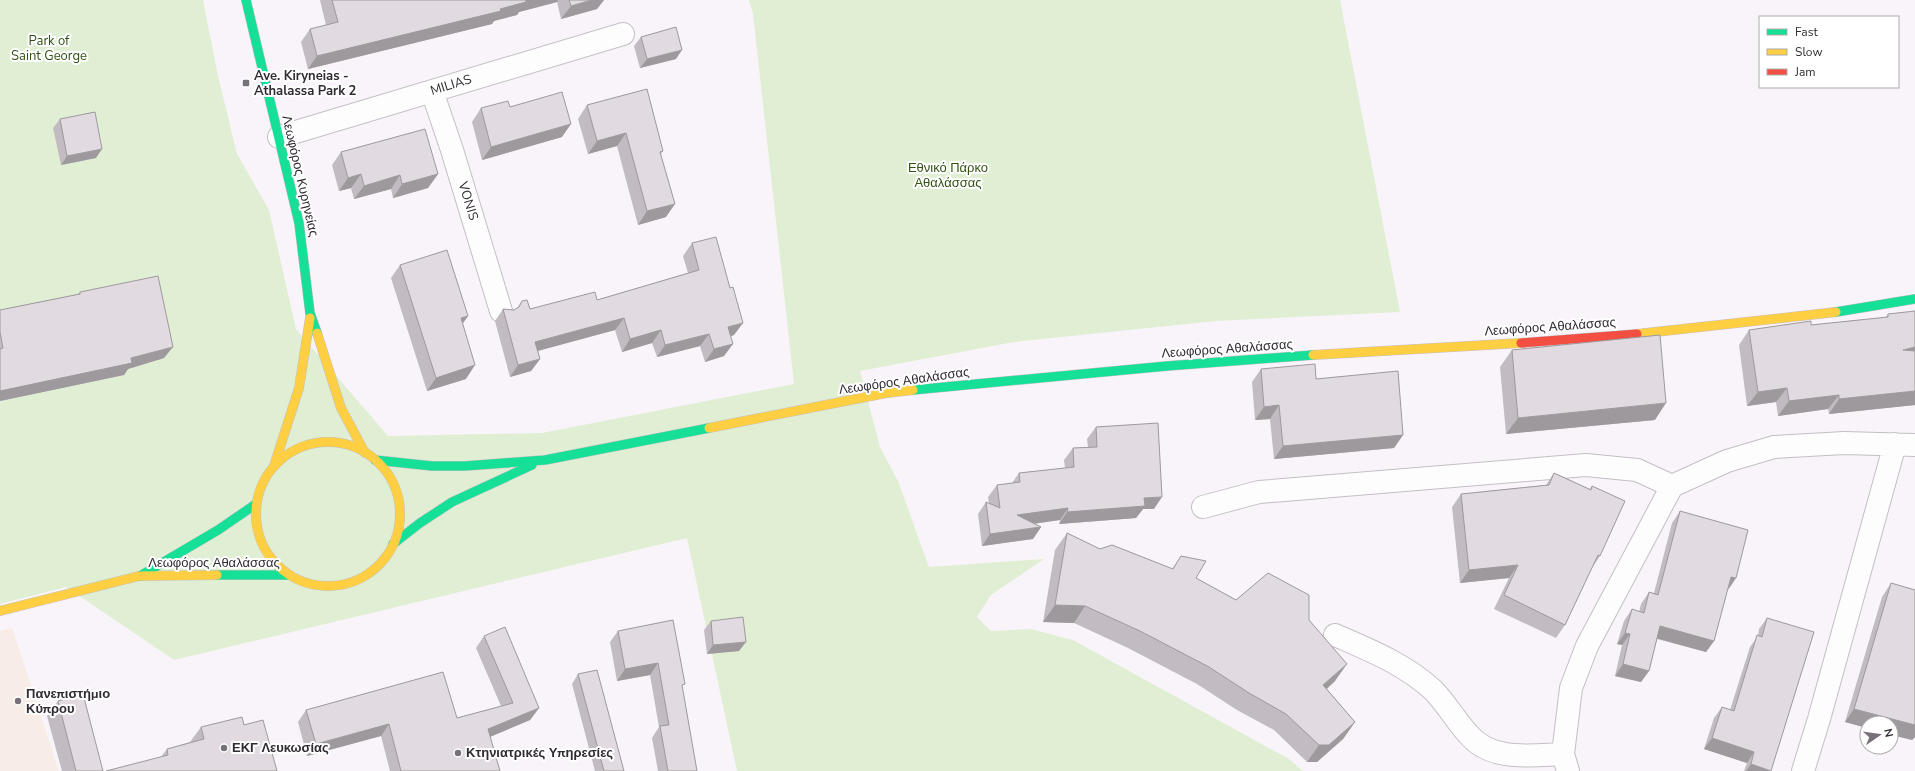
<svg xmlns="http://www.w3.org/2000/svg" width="1915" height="771" font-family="'Nunito Sans',sans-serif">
<rect width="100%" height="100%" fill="#f9f4fa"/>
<!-- education -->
<path fill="#f8ede6" d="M12 628 59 771H0V631Z"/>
<!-- green -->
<path fill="#e0efd4" d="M0 0H203L218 76 237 154 269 210 296 329 388 436 542 433 794 384 753 14 749 0H1340L1400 312 1216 321 1014 342 860 371 880 447 898 481 929 567 1044 559 991 595 977 617 991 631 1031 629 1073 640 1289 759 1303 771H737L687 538 174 660 66 587 0 604Z"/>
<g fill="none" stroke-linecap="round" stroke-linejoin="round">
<defs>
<path id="street" d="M432 91 452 150 501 311
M279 137 623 34
M1203 507 1259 492 1586 465 1637 470 1672 486
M1335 635C1369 650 1405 664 1433 690 1446 703 1456 721 1469 735 1492 762 1532 755 1563 754
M1568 771 1563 754 1571 688 1587 646 1672 486 1727 461 1774 447 1844 443 1915 445
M1803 771 1819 719 1895 444"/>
<path id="fast" d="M246 0 299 223 310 313 317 333
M1836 312 1915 299
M913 390 1167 366 1313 355
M375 460 432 466H465L545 460 709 428
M393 544 420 523 452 502 532 465
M217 575H289
M140 576 218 530 256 504"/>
<path id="slow" d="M317 333 341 408 365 453
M1637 334 1836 312
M1313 355 1521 343
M709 428 886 393 913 390
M256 514a72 72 0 1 1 144 0a72 72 0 1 1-144 0Z
M274 466 299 388 310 318
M0 611 139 576 217 575"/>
<path id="jam" d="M1521 343 1637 334"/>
</defs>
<!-- street casing -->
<use href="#street" stroke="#c3bfc4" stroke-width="24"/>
<!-- fast casing -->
<use href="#fast" stroke="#c3bfc4" stroke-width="10"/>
<!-- slow casing -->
<use href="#slow" stroke="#c3bfc4" stroke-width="10"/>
<!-- jam casing -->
<use href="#jam" stroke="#c3bfc4" stroke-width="10"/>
<!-- street -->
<use href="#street" stroke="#fefdfe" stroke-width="22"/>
<!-- fast -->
<use href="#fast" stroke="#16e098" stroke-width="9"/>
<!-- slow -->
<use href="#slow" stroke="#ffcf43" stroke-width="9"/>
<!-- jam -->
<use href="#jam" stroke="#f24e42" stroke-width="9"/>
</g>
<!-- wall -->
<path fill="#c2bbc1" d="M320 0H604L597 9 561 19 557 2 519 12 517 15 494 21 492 24 308 69 301 42 310 29 326 25Z
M641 37 676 59 640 68 634 46Z
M587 105 663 151 661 154 666 217 638 225 617 146 588 154 578 119Z
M510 107 562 137 482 160 472 122 481 108Z
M60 119 96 158 61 165 53 128Z
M341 152 438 174 428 188 393 198 391 189 354 199 351 188 339 191 332 165Z
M692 243 734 335 731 336 724 356 705 362 700 346 657 357 652 343 622 352 615 330 538 351 540 359 531 371 510 377 495 321 503 309 514 310 517 308 522 301 530 309 597 300 688 273 683 256Z
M400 265 468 316 462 324 466 379 427 391 391 278Z
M80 292 164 358 128 369 124 375 0 401V310L78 294Z
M1915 311V405L1829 414 1828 409 1778 416 1776 402 1747 406 1739 345 1749 330 1811 325 1886 317 1888 314Z
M1512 350 1655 420 1506 434 1500 367Z
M1261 369 1316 379 1403 435 1394 448 1274 459 1270 419 1255 420 1252 382Z
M1096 427 1154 509H1143L1136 518 1059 524 1060 520 1034 524 1041 527 1033 539 982 546 978 514 986 502 989 504 988 497 997 485 1012 483 1019 473 1065 468 1064 460 1073 448 1088 447 1087 439Z
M1554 473 1590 489 1592 486 1600 556 1592 568 1565 625 1556 638 1494 609 1509 578 1460 583 1452 507 1461 494 1546 485Z
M1680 511 1727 590 1714 641 1706 652 1657 639 1649 671 1641 682 1615 676 1622 645 1617 644 1624 621 1632 609 1639 612 1641 604 1649 592 1654 593 1672 523Z
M1067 533 1100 549 1172 569 1181 556 1196 578 1236 600 1309 620 1335 681 1327 689 1355 722 1343 739 1317 762H1307L1274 730 1237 710 1197 684 1128 648 1074 623 1043 622 1055 550Z
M1891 583 1915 590V737L1912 740 1867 723V728L1845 722 1882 597Z
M1767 618 1771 771H1744L1747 763 1704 749 1714 718 1722 707 1730 710 1750 647 1758 636 1759 629Z
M673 620 682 688 697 771H658L652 738 659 727 650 675 617 681 610 642 618 631Z
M711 621 739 651 707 654 704 630Z
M484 636 539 708 530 720 490 737 500 771H390L381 736 307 756 298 722 306 710 457 718 501 706 476 648Z
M578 674 624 771H595L572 684Z
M58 701 103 771H62L47 716Z
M244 725 277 771 161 757 167 749 190 742 201 727Z"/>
<!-- shaded-wall -->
<path fill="#9e999d" d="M525 0H558L557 2 519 12 517 15 494 21 492 24 308 69 317 56 500 9Z
M592 0H604L597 9 561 19 571 6Z
M682 50 676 59 640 68 647 59Z
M571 124 562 137 482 160 491 147Z
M626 133 617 146 588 154 597 141Z
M102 149 96 158 61 165 67 156Z
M361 174 351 188 339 191 348 178Z
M438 174 428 188 393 198 402 184Z
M400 175 391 189 354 199 364 186Z
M675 204 666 217 638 225 647 211Z
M468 316 459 329 461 318Z
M624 318 615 330 526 354 535 342Z
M743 323 734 335 719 340 728 327Z
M661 330 652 343 622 352 630 339Z
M709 334 700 346 657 357 665 345Z
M733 344 724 356 705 362 714 349Z
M173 347 164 358 128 369 124 375 0 401V391L131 358Z
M1915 347V359L1903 350Z
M540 359 531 371 510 377 518 365Z
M475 365 466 379 427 391 436 378Z
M1787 388 1776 402 1747 406 1758 392Z
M1915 391V405L1829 414 1839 399Z
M1839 395 1828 409 1778 416 1789 401Z
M1666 403 1655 420 1506 434 1518 418Z
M1279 405 1270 419 1255 420 1264 407Z
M1403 435 1394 448 1274 459 1283 446Z
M1162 497 1154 509H1143L1136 518 1059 524 1067 512 1144 498Z
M1068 508 1060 520 1009 527 1017 515Z
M1041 527 1033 539 982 546 990 534Z
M1518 565 1509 578 1460 583 1469 570Z
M1731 577 1736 578 1728 590Z
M1055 605 1085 606 1074 623 1043 622Z
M1660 626 1714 641 1706 652 1652 637Z
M1625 633 1630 634 1622 645 1617 644Z
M746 642 739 651 707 654 713 645Z
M658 663 650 675 617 681 625 669Z
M1347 664 1335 681 1312 702 1323 685Z
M1623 664 1649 671 1641 682 1615 676Z
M539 708 530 720 480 741 488 729Z
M1854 709 1915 725V737L1912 740 1891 735V723H1867V728L1845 722Z
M1355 722 1343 739 1317 762H1307L1319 745Z
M389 724 381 736 307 756 316 744Z
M1712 738 1754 752 1747 763 1704 749Z
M1751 764 1771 771H1746Z"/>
<!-- building -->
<path fill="#e1dae0" stroke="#9e999d" d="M332 0H526V2L500 9 501 11 317 56 310 29 338 22Z
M569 0H592L571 6Z
M676 27 682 50 647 59 641 37Z
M647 89 663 151 660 152 675 204 647 211 626 133 597 141 587 105Z
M562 92 571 124 491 147 481 108 508 101 510 107Z
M95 112 102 149 67 156 60 119Z
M425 129 438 174 402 184 400 175 364 186 361 174 348 178 341 152Z
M716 237 730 288 733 287 743 323 728 327 733 344 714 349 709 334 665 345 661 330 630 339 624 318 535 342 540 359 518 365 503 309 514 310 519 307 522 301 527 300 530 309 595 292 597 300 699 270 692 243Z
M447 250 468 316 461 318 475 365 436 378 400 265Z
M158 276 173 347 131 358 132 363 0 391V349L3 348 0 332V310L80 294V292Z
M1915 311V347L1903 350 1915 351V391L1839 399V395L1789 401 1787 388 1758 392 1749 330 1811 321V325L1888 317V314Z
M1660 335 1666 403 1518 418 1512 350Z
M1315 364 1316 379 1398 371 1403 435 1283 446 1279 405 1264 407 1261 369Z
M1158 423 1162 497 1144 498 1145 506 1067 512 1068 508 1017 515 1041 527 990 534 986 502 1000 508 997 485 1020 482 1019 473 1074 467 1073 448 1097 447 1096 427Z
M1554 473 1591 490 1592 486 1625 501 1600 556 1598 555 1565 625 1504 595 1518 565 1469 570 1461 494 1549 485Z
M1680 511 1748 530 1736 578 1731 577 1714 641 1660 626 1649 671 1623 664 1630 634 1625 633 1632 609 1644 613 1649 592 1658 595Z
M1067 533 1100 549 1112 545 1173 569 1181 556 1206 561 1196 578 1236 600 1268 573 1309 595V620L1347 664 1323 685 1355 722 1329 745H1319L1286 714 1249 693 1209 667 1140 631 1085 606 1055 605Z
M1891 583 1915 590V725L1854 709Z
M743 617 746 642 713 645 711 621Z
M1767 618 1814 632 1771 771 1751 764 1754 752 1712 738 1722 707 1734 711 1757 635 1762 637Z
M673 620 685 684 682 685 697 771H668L660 726 669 725 658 663 625 669 618 631Z
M505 627 539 708 488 729 500 771H401L389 724 316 744 306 710 443 672 457 718 513 703 484 636Z
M597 670 624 771H604L578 674Z
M83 694 103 771H76L58 701Z
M242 717 244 725 263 720 277 771H106L168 755 167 749 204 739 201 727Z"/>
<!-- markers -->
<g fill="#777279" stroke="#fff" stroke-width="1.5">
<rect x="242" y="79" width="8" height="8" rx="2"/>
<circle cx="18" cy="701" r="4"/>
<circle cx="224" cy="748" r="4"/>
<circle cx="458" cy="753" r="4"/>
</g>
<g text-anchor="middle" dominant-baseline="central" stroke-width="4" stroke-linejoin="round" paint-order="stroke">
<!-- park labels -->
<g font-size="13" fill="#325114" stroke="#fff">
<text x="49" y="41">Park of<tspan x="49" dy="15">Saint George</tspan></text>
<text x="948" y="168">Εθνικό Πάρκο<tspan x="948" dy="15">Αθαλάσσας</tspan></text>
</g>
<!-- poi labels -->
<g font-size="13" font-weight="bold" fill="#312c33" stroke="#fff" text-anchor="start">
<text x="254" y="76">Ave. Kiryneias -<tspan x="254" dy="15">Athalassa Park 2</tspan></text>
<text x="26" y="694">Πανεπιστήμιο<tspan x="26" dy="15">Κύπρου</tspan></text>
<text x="232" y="748">ΕΚΓ Λευκωσίας</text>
<text x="466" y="753">Κτηνιατρικές Υπηρεσίες</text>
</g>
<!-- street labels -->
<g font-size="13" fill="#312c33" stroke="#fff">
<text transform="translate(451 85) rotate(-17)">MILIAS</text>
<text transform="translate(300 176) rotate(77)">Λεωφόρος Κυρηνείας</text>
<text transform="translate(468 201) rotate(73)">VONIS</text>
<text transform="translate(1550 327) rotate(-4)">Λεωφόρος Αθαλάσσας</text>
<text transform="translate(1227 349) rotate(-4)">Λεωφόρος Αθαλάσσας</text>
<text transform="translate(904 381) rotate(-8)">Λεωφόρος Αθαλάσσας</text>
<text x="214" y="563">Λεωφόρος Αθαλάσσας</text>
</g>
</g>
<!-- legend -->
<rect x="1759" y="16" width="140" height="72" fill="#ffffff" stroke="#adabad"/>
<rect x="1767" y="29" width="20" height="6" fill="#16e098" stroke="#adabad"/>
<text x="1795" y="36" font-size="12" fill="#312c33">Fast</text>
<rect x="1767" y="49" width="20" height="6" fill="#ffcf43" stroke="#adabad"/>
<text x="1795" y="56" font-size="12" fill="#312c33">Slow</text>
<rect x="1767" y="69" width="20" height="6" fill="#f24e42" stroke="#adabad"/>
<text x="1795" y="76" font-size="12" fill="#312c33">Jam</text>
<!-- north arrow -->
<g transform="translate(1879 735) rotate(77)"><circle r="19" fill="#ffffff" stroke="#adabad"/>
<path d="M0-3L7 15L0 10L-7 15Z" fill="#777279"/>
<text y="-6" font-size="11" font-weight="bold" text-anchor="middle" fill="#312c33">N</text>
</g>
</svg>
